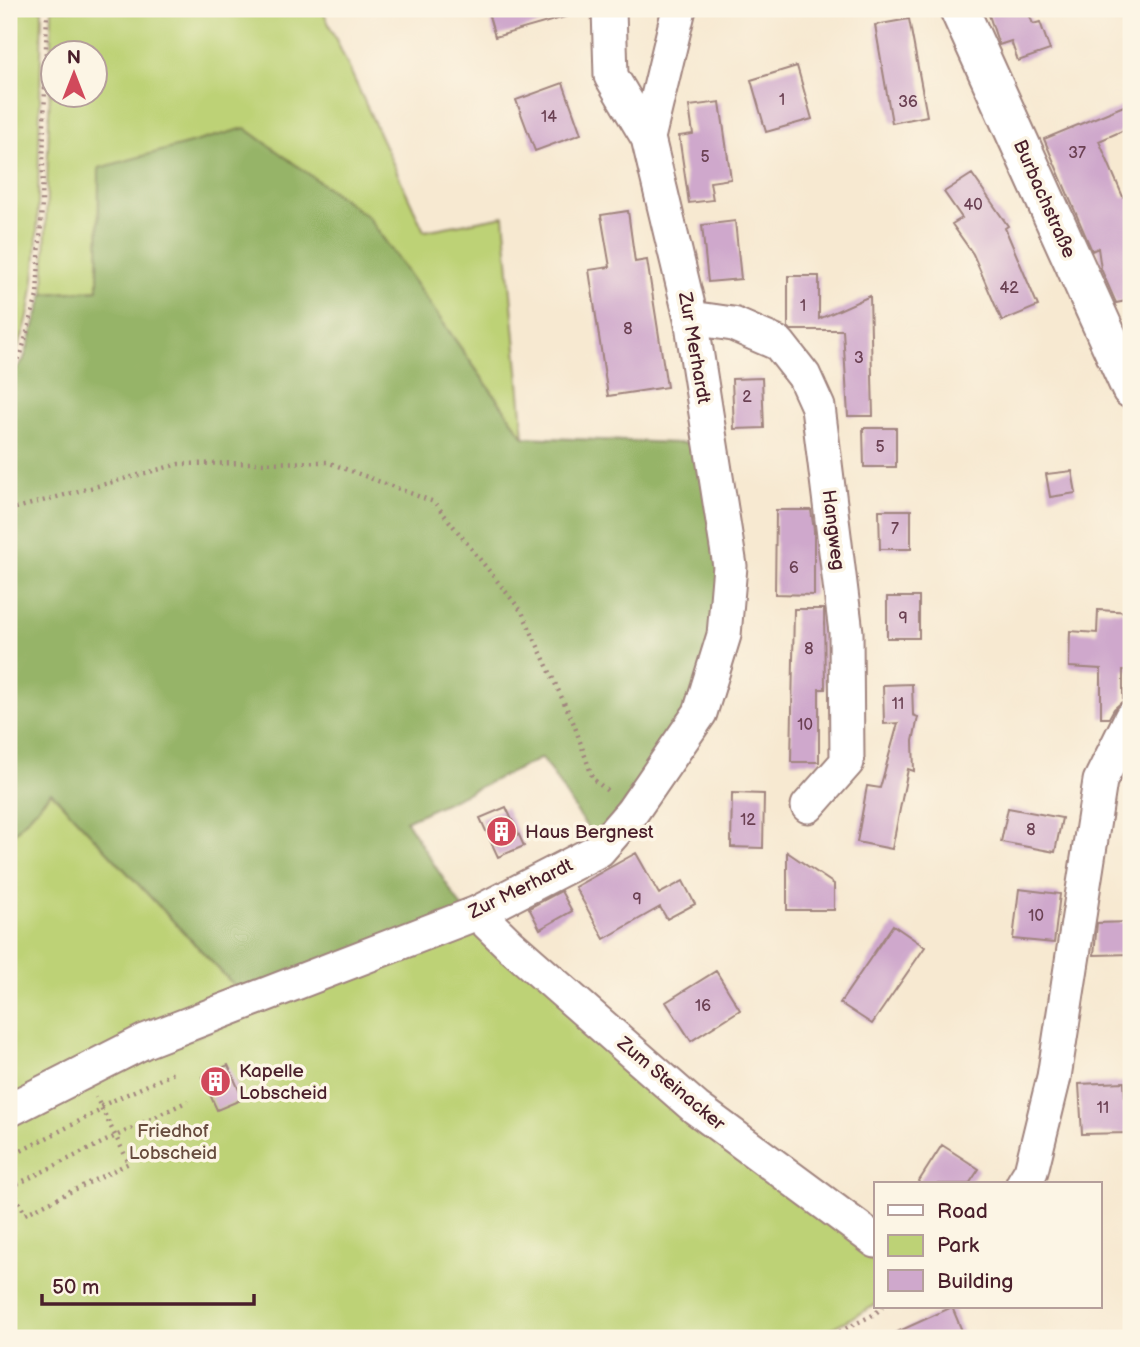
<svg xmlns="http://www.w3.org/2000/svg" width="1140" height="1347" font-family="'Balsamiq Sans',sans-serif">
<rect width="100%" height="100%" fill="#fcf5e5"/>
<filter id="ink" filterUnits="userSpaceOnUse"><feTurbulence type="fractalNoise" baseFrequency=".0143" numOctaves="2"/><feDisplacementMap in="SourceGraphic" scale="14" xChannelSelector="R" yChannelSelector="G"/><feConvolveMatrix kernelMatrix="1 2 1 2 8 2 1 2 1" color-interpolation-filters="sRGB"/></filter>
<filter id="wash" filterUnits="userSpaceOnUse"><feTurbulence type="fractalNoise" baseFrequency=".00686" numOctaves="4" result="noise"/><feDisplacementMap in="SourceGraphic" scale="28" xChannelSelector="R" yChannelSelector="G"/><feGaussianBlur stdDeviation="1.57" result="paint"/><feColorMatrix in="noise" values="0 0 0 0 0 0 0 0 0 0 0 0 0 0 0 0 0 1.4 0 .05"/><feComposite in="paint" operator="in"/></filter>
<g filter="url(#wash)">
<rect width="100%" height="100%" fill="#f7e9d1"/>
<!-- green -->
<path fill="#bdd276" stroke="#847850" stroke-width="2" fill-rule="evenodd" d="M9 9H42C41 57 40 105 39 153 37 208 42 319 9 362Z
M52 9H322L424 231 504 216 524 437 368 217 98 290 44 294ZM52 52H94V94H52Z
M51 792 247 999 9 1101V980L12 978 9 973V839Z
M475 918 876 1246V1305L813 1338H9V1116Z"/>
<!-- forest -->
<path fill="#96b467" stroke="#706a49" stroke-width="2" d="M245 128 368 217 524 437 702 444 725 566 695 712 596 841 542 758 406 821 464 911 247 999 51 792 9 839V379L24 359 44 294 98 290 99 168Z"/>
<g id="blocks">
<!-- building -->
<path fill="#cfa8cc" d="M487 9H571L572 15 495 37Z
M987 9H1027L1033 24 1040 22 1050 50 1018 61 1011 41 999 45Z
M909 19 927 116 892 123 875 25Z
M797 66 812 119 766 132 751 80Z
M563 83 581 134 535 151 516 100Z
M720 102 731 179 710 182 713 200 689 203 679 136 693 134 689 106Z
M1131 103V127L1099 141 1123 197 1131 194V300L1116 303 1101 269 1098 248 1092 251 1044 139Z
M972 174 1008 226 1005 228 1038 306 1002 321 973 254 952 224 962 218 944 192Z
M628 211 635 262 647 260 667 387 608 396 589 270 610 267 601 215Z
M735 221 741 279 708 282 702 225Z
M788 276H819V319L870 296 873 416H848L843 330H791L788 327Z
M762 378 764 428 734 429 732 379Z
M863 428H896V467H864Z
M1072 471 1076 493 1050 497 1046 474Z
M776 510H811L814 530V595L775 594Z
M879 510H911V549H880Z
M887 597H919V638H887Z
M794 609H824L825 689H819V762H791Z
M1098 610 1131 612V670H1123V701L1114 709 1109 718H1101V669L1069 667 1070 631 1097 633Z
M912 684 913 715 918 717 913 741 914 771 908 769 892 849 857 842 867 786 880 788 898 723 884 724 883 685Z
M732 793 764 794 763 848 731 847Z
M506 807 524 846 498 857 480 818Z
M1008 808 1062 818 1055 852 1001 842Z
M787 852 834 884V910H787Z
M636 853 659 894 683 881 695 904 667 919 660 907 604 939 575 887Z
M1019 889 1060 894 1054 943 1013 939Z
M561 891 572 911 540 929 529 908Z
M1131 922V954L1094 955 1097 923Z
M893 925 925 947 872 1024 840 1003Z
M716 971 740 1010 691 1041 666 1002Z
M228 1065 243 1099 217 1110 202 1077Z
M1124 1082 1127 1133 1082 1134 1079 1084Z
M942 1145 979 1169 969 1184H917Z
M952 1307 965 1338H884Z"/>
</g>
</g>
<g filter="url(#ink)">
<use href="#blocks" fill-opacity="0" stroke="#a0847e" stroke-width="2"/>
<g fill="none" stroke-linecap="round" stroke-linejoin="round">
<defs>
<path id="street" d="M609 9 611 76 648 138
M691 318 733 324 779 344 804 376 818 407 846 632 847 762 808 806
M477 913 510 945 696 1108 876 1241
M9 1110 145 1041 477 913 599 850 632 812 700 713 724 635 730 566 691 318 648 138 679 9
M1023 1184 1031 1171 1054 1077 1100 781 1131 718"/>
<path id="secondary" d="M959 9 1131 389"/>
</defs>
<!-- street casing -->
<use href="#street" stroke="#a0847e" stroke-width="37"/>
<!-- secondary casing -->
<use href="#secondary" stroke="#a0847e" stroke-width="42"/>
<!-- path -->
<path stroke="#a0847e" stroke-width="4.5" stroke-dasharray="2 5" stroke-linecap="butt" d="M9 370 21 354 37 296 42 203 47 9
M9 510 179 464 327 462 434 502 522 612 574 724 593 779 610 793
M101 1106 174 1073
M9 1157 103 1109
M9 1183 25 1214 129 1163 96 1097
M11 1187 188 1101
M827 1338 873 1315 883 1307"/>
<!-- street -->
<use href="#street" stroke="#fff" stroke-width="33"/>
<!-- secondary -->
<use href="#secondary" stroke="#fff" stroke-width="38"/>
</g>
</g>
<!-- icons -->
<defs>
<symbol id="building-disc" viewBox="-11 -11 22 22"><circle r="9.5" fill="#d1495b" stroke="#fcf5e5"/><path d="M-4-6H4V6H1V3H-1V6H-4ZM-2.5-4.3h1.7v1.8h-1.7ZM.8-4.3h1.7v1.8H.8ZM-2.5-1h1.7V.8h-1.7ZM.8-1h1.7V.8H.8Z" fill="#fff"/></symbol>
</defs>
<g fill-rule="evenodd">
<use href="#building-disc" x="484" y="814" width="35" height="35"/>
<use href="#building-disc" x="198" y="1064" width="35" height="35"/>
</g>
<g text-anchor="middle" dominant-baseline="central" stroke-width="7" stroke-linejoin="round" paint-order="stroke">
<!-- number labels -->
<g font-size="16" fill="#6b4153">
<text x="782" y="100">1</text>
<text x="908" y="102">36</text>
<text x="549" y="117">14</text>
<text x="1077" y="153">37</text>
<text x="705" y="157">5</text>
<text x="973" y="205">40</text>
<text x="1009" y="288">42</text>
<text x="803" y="306">1</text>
<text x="628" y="329">8</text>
<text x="859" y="358">3</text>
<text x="747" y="397">2</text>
<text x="880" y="447">5</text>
<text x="895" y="529">7</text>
<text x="794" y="568">6</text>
<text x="903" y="618">9</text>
<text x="809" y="649">8</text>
<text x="898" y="704">11</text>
<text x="805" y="725">10</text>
<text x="748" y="820">12</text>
<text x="1031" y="830">8</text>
<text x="637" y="899">9</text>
<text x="1036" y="916">10</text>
<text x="703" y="1006">16</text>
<text x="1103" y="1108">11</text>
</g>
<!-- street labels -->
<g font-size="19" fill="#4a1f2b" stroke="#fcf5e5">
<text transform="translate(1044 199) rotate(66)">Burbachstraße</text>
<text transform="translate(694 348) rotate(80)">Zur Merhardt</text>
<text transform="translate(833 530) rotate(83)">Hangweg</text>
<text transform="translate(521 889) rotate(-26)">Zur Merhardt</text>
<text transform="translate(671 1084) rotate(40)">Zum Steinacker</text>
</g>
<!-- poi labels -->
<g font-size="19" fill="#4a1f2b" stroke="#fcf5e5" text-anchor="start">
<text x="525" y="832">Haus Bergnest</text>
<text x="239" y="1071">Kapelle<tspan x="239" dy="22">Lobscheid</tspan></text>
</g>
<!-- park labels -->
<g font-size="19" fill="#674c3e" stroke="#fcf5e5">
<text x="173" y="1131">Friedhof<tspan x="173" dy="22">Lobscheid</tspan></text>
</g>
</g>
<!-- margin -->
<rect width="1140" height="1347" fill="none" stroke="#fcf5e5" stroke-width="35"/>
<!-- legend -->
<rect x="874" y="1182" width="228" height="126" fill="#fcf5e5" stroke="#b59f9b" stroke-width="2"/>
<rect x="888" y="1205" width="35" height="10" fill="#ffffff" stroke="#b59f9b" stroke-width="2"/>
<text x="937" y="1218" font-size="21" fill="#4a1f2b">Road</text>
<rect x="888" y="1235" width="35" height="21" fill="#bdd276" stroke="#b59f9b" stroke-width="2"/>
<text x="937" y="1252" font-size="21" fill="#4a1f2b">Park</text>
<rect x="888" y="1270" width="35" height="21" fill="#cfa8cc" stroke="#b59f9b" stroke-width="2"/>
<text x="937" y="1288" font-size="21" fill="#4a1f2b">Building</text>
<!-- north arrow -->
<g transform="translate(74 74)"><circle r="33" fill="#fcf5e5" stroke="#b59f9b" stroke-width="2"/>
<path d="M0-5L12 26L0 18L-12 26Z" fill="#d1495b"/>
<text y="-10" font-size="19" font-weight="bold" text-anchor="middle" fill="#4a1f2b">N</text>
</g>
<!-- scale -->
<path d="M42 1294v10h212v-10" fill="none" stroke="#4a1f2b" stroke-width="3.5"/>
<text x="52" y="1294" font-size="21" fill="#4a1f2b" stroke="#fcf5e5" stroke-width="5" paint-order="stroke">50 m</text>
</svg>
